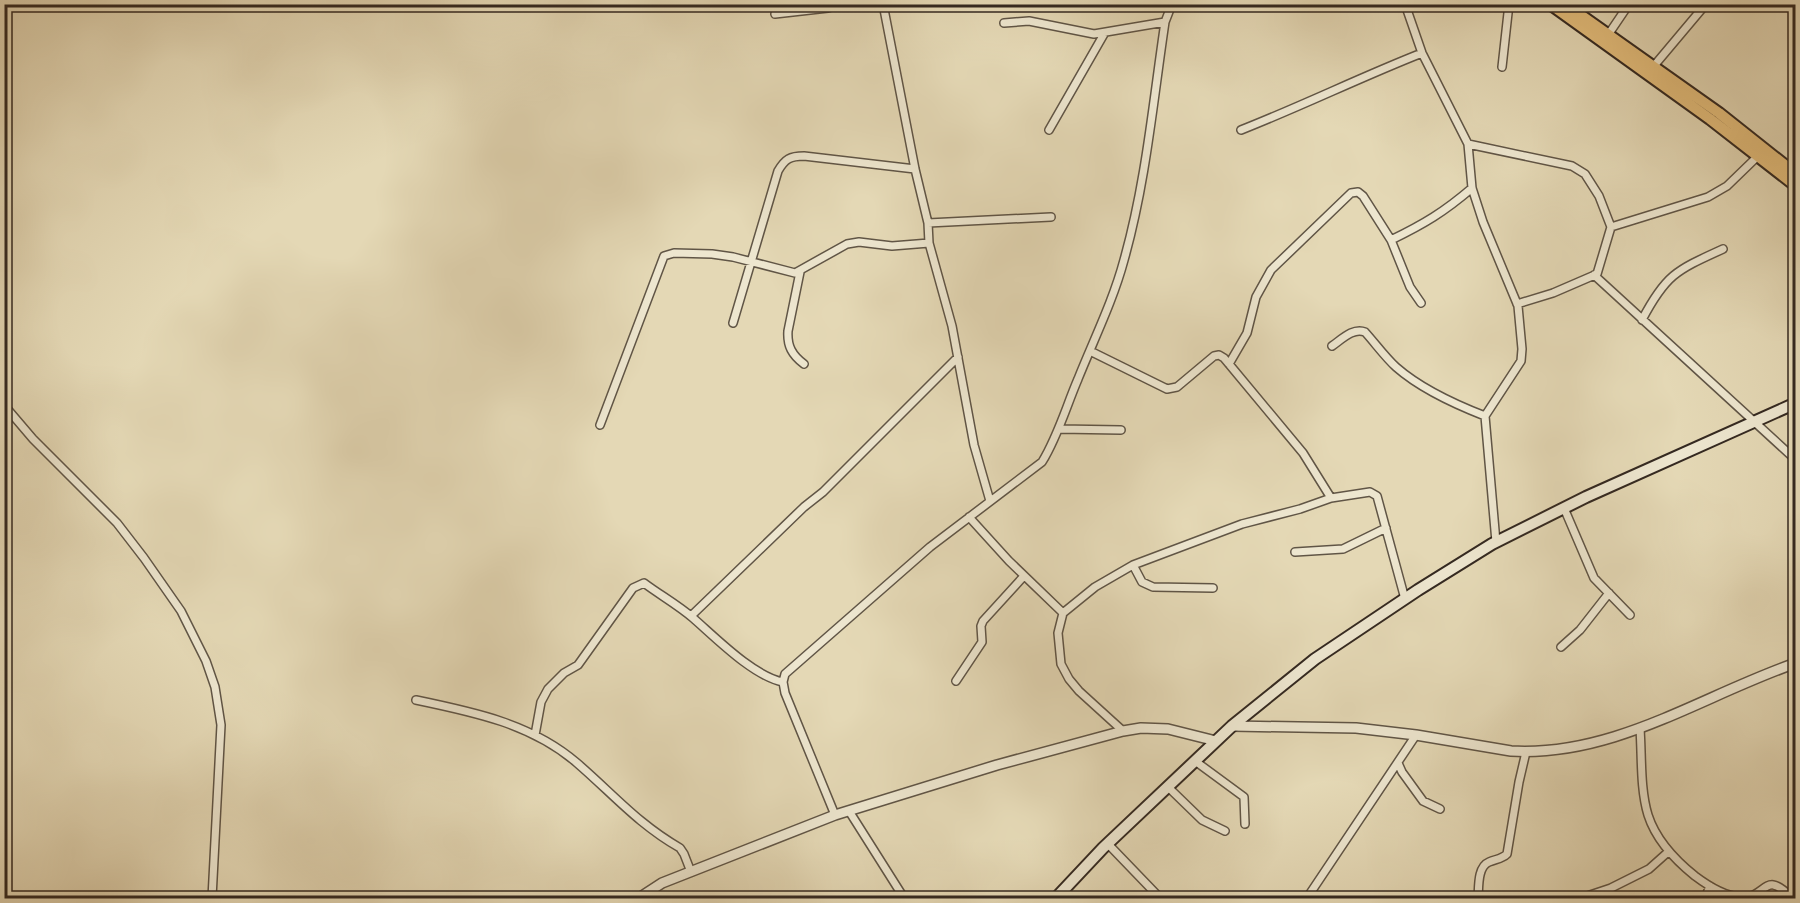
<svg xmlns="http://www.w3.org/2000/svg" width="1800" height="903" font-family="'IM FELL Double Pica',serif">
<rect width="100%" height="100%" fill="#e4d8b5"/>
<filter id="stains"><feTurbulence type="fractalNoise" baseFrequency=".00333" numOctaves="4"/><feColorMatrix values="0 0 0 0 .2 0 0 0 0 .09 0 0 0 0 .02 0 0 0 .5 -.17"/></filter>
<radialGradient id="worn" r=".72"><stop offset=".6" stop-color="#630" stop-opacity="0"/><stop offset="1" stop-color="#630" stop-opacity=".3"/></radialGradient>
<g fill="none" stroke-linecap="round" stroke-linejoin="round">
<defs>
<path id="minor" d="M883 4 915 169 928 223 929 243 952 326 974 445 990 501
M1405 4 1422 53 1468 144 1472 188 1483 222 1518 306 1522 349 1521 361 1485 416 1496 542
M775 14 828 8 842 4
M1004 23 1029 21 1094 34 1165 22
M1608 35 1629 4
M1502 67 1509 4
M1653 67 1706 4
M1049 130 1104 34
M1241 130C1302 106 1361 77 1422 53
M1468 144 1572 166 1585 174 1599 196 1611 227 1597 274 1553 293 1517 304
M928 223 1051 217
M1611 227 1708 197 1727 186 1758 156
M1391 240C1424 224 1444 212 1472 188
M800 272 788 331C787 346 792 355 804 364
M1594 275 1796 460
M1642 320C1666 274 1677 270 1723 249
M733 323 778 171C785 159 790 156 804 156L915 169
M1332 346C1341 340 1353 327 1365 332 1375 343 1385 357 1396 367 1421 389 1454 404 1485 416
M1090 351 1167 389 1177 387 1214 356 1219 355 1224 358 1303 453 1331 498
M1229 364 1247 333 1256 297 1271 270 1351 193 1358 192 1363 196 1391 240 1410 287 1421 303
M4 405 33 439 117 523 144 558 181 611 206 661 215 687 221 725 212 898
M600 425 664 256 674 253 712 254 733 257 795 273 847 244 859 242 892 246 929 243
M1059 429 1121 430
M1564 508 1594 578 1630 615
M969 517 1009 561 1063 613
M1295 552 1343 549 1386 528
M1133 565 1142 582 1153 587 1213 588
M691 616 804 507 823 492 958 357
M1561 647 1580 630 1609 593
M956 681 982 642 981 626 983 621 1024 576
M416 700C474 712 532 724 577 763 613 794 638 824 680 848L684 854 691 872
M1640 729C1642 756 1640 789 1648 815 1656 840 1675 860 1695 876 1707 885 1725 896 1740 897 1768 899 1763 868 1792 898
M1123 731 1079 691 1069 679 1061 664 1058 633 1063 613 1095 587 1133 565 1242 524 1300 509 1331 498 1370 492 1377 496 1405 599
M535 735 541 702 548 689 564 673 578 665 633 588 644 583C660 595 678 605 693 618 716 638 753 676 783 682
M1195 761 1244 797 1245 824
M1398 763 1402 772 1423 801 1440 809
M1168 787 1202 820 1225 831
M849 811 904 898
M835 815 785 693 783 682 785 674 930 547 1042 462C1058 436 1066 407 1078 379 1094 339 1113 301 1124 260 1146 182 1153 102 1165 22L1172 4
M1108 844 1160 898
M1307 898 1416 735
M1478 898C1479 888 1477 867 1489 862 1496 859 1502 859 1507 854L1519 782 1526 752
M1581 898 1611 888 1649 869 1668 852
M1705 898 1710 886"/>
<path id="tertiary" d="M1232 726 1356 728 1416 735 1511 751C1614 757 1701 696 1796 663
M639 898 662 883 835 815 997 765 1123 731 1141 728 1168 729 1216 741"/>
<path id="secondary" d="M1056 898 1103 848 1232 726 1315 659 1418 590 1492 544 1586 497 1796 403"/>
<path id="primary" d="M1550 4 1710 119 1796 186
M1565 4 1719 113 1796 174"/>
</defs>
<!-- minor casing -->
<use href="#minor" stroke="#605546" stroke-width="10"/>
<!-- tertiary casing -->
<use href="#tertiary" stroke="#605546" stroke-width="12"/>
<!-- secondary casing -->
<use href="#secondary" stroke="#342921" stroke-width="14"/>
<!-- primary casing -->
<use href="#primary" stroke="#342921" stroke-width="14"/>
<!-- minor -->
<use href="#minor" stroke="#ede6cf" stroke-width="7"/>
<!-- tertiary -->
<use href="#tertiary" stroke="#ede6cf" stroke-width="9"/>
<!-- secondary -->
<use href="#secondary" stroke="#ede6cf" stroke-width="10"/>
<!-- primary -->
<use href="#primary" stroke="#e2bc7a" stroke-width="10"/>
</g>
<!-- margin -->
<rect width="1800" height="903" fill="none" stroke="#e4d8b5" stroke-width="24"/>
<rect x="6" y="6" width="1788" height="891" fill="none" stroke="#342921" stroke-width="3"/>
<rect x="12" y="12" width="1776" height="879" fill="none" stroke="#342921" stroke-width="1.5"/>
<rect width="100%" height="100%" filter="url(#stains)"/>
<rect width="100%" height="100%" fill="url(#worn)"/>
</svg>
